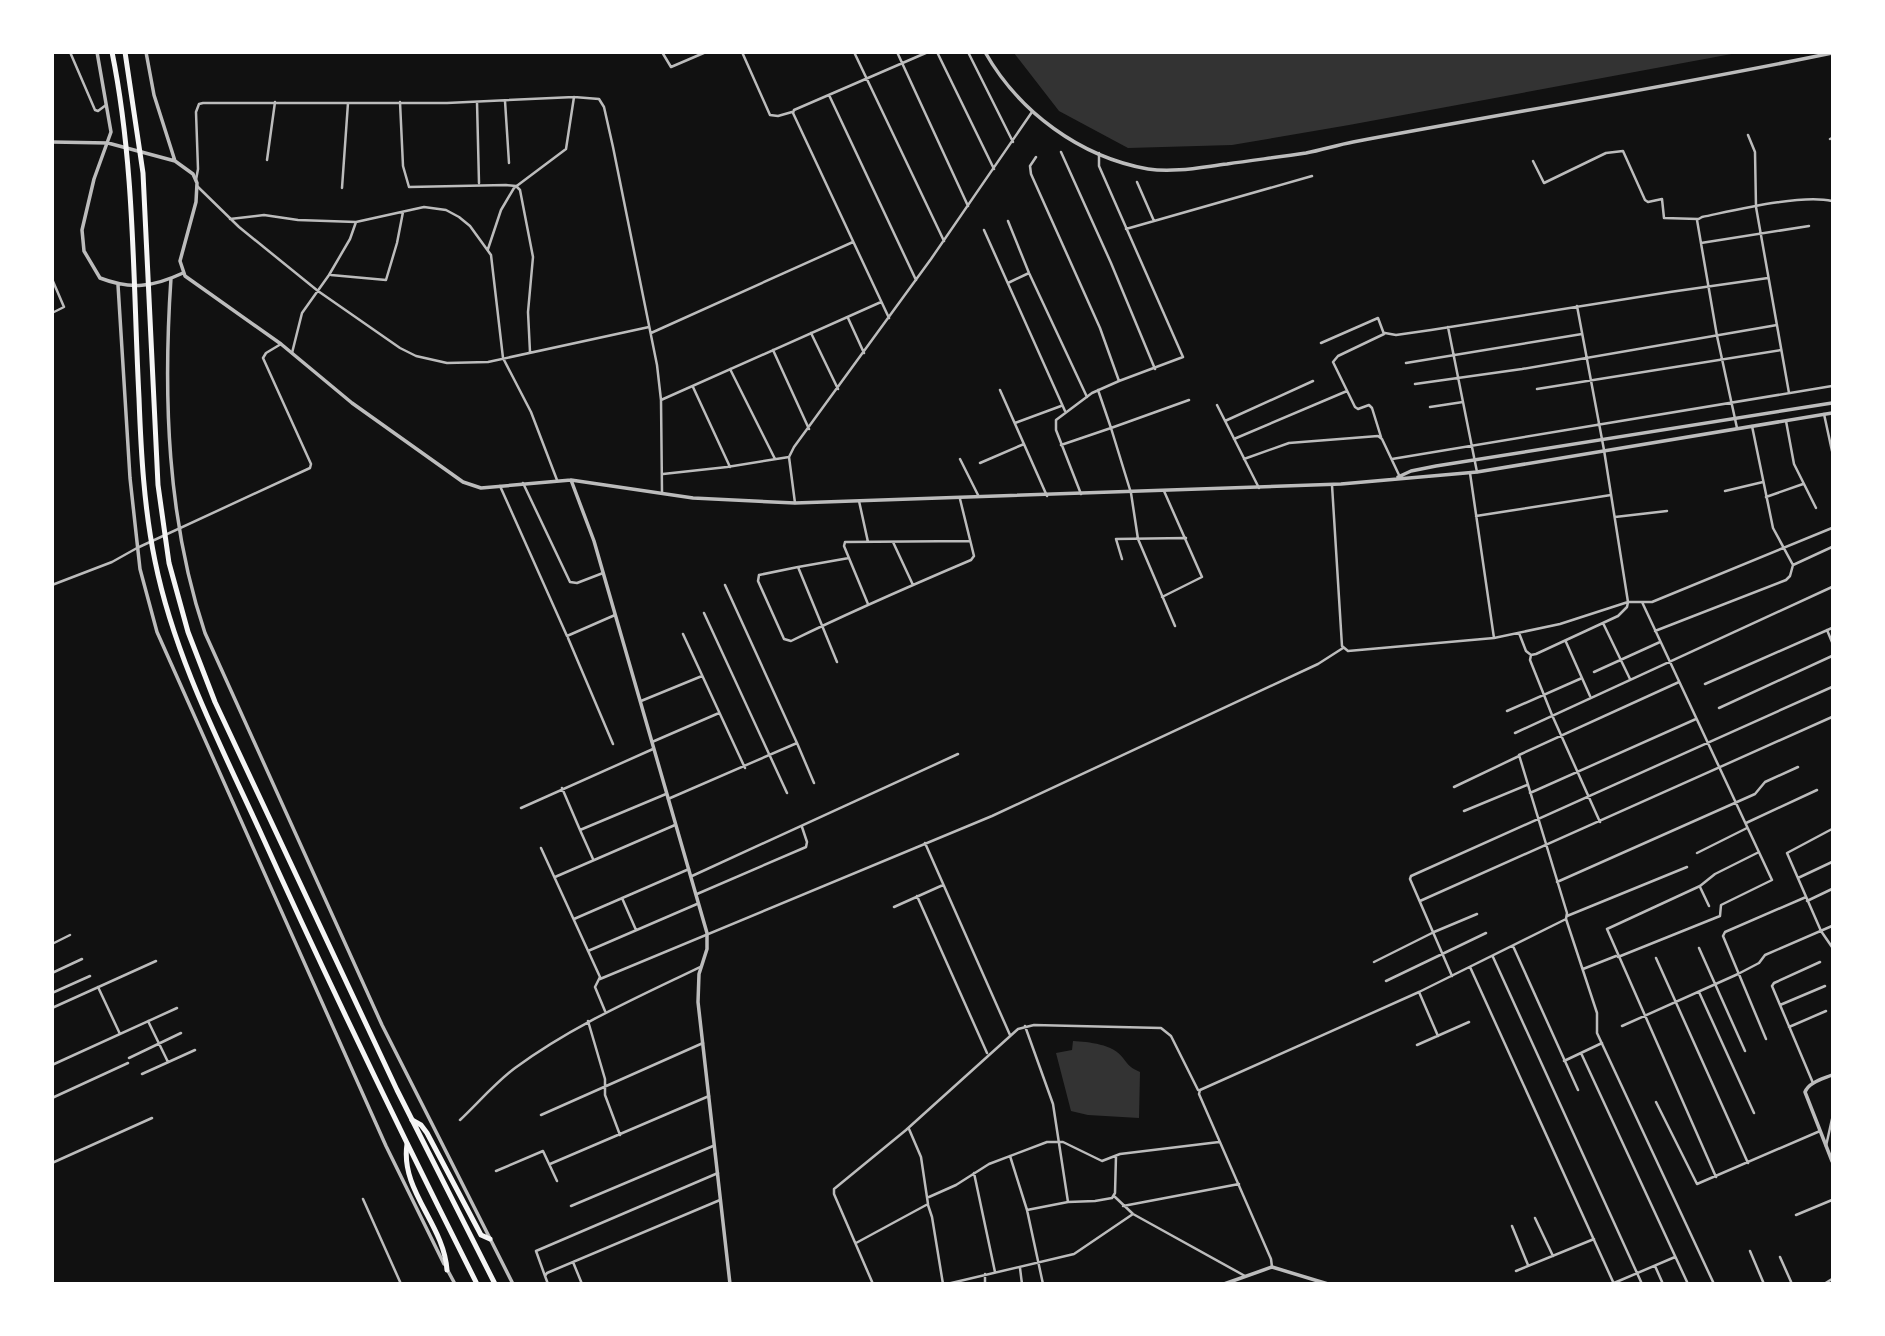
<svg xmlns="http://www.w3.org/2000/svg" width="1885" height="1336" font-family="Rubik,sans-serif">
<rect width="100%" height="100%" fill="#111"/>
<!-- water -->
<path fill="#333" d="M1153 53 1155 54 1737 53 1349 125 1232 145 1128 148 1059 111 1014 53Z
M1073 1041C1089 1042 1113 1044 1123 1058 1129 1066 1131 1068 1140 1072L1139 1118 1088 1115 1071 1111 1056 1053 1072 1050Z"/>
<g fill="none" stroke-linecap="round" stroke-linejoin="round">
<!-- minor -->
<path stroke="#bcbcbc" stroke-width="2.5" d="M70 52 95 110 98 111 106 105
M662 52 671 67 706 52
M742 52 770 115 778 116 792 112
M854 52 944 241
M897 52 968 206
M937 52 994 169
M968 52 1013 142
M829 95 916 280
M505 101 509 163
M400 102 403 166 409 187 506 185 516 186 520 190 533 257 528 312 530 352
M477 102 479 183
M1748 135 1755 152 1756 207 1789 393
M1830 139 1832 138
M1061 152 1111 263 1155 369
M1099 153V166L1183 357 1119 381
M1036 157 1030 166 1031 174 1100 328 1119 381 1092 393 1056 420V430L1081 494
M267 160 275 102
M1533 161 1544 183 1606 153 1623 151 1645 200 1648 202 1662 199 1664 218 1698 219
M196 180 198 169 196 112 199 104 203 103H447L574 97 599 99 604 107 613 147 657 365 661 400 662 492
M1137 182 1154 221
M197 186 239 227 318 291 400 348 416 356 447 363 488 362 649 327
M342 188 348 103
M230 219 264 215 298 220 356 222 424 207 446 210 459 217 470 226 491 255 503 358 531 412 557 480
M1008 221 1029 273 1087 397
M1126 229 1312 176
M984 230 1065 411
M1701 243 1809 226
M488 249 501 210 514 188 566 149 574 97
M331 275 386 280 397 243 403 212
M52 279 64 307 52 313
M1008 283 1029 273
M848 318 864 353
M889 318 793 113 794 110 928 52
M1448 327 1477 472
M651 333 853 242
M811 333 838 389
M1385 333 1396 335 1431 330 1670 292 1768 278
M1321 343 1378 318 1384 334 1338 356 1333 362 1355 407 1358 409 1369 405 1372 408 1381 437
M773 350 809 429
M292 353 302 313 329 275 350 239 356 222
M1406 363 1582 334
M730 369 775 459
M1415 384 1522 369 1777 325
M693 387 730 467
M1537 389 1781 350
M1000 390 1047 496
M661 400 881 302
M1217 405 1259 488
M1430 407 1463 402
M1824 414 1832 451
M1225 421 1313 381
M1786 421 1794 464 1816 508
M1015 423 1061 406
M1737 428 1717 336 1697 220 1702 217C1736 210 1801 194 1832 201
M1234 439 1347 391
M1061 445 1111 428 1098 390
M960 459 978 495
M1244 459 1289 443 1378 436 1382 439 1399 475
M1392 459 1832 386
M980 463 1024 444
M1470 473 1494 638
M663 474 727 467 789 457
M523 483 570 582 577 583 603 573
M1332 485 1342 646 1348 651 1494 638 1560 624 1628 602H1652L1832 528
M500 486 567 636 615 615
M1725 491 1763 482
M1766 497 1803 484
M859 501 868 542
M795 503 789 457 794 447 931 259 1032 112
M1476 516 1611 495
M1615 517 1667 511
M893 542 913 585
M1122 559 1116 539 1186 538
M1793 565 1832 547
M798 567 849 558
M52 585 112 562 137 548 310 468 311 464 263 358 266 353 281 344
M1162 597 1202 577 1164 491
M868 604 844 546 845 542 970 541
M704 613 787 793
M1603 623 1630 679
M1175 626 1138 539 1131 493 1111 428 1189 400
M1827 630 1832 642
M1655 631 1786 580 1790 576 1793 565 1773 528 1752 426
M1519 633 1526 651 1531 655 1536 654 1618 616 1627 607 1628 602 1604 450 1577 306
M683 634 745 768
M568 638 613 744
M1566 642 1590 696
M1531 655 1530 660 1552 715 1600 822
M837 662 798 567 759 575 758 581 784 639 791 641C850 612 910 586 971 560L974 556 960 499
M1594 672 1660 642
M1705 684 1832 628
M641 701 702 676
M1719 708 1832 656
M1507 711 1582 678
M1515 733 1832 587
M652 742 719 713
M797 743 814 783
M1454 787 1519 756
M562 788 580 830 666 794
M1530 793 1696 719
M668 799 797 743 725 585
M521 808 653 749
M1464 811 1527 785
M1746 823 1817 790
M1832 829 1787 853 1821 931 1832 947
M580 830 593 859
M925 843 1010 1035
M541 848 600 977 595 987 605 1011
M1697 853 1747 828
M692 876 958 754
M555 877 675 825
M1798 878 1832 862
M1557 882 1755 794 1765 782 1798 767
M1700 887 1709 906
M697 894 806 847 807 842 802 827
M917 896 987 1053
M622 898 636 930
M1420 901 1832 717
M1807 901 1832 889
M894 907 943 885
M1567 916 1687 867
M574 919 689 869
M1566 919 1597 1013V1033L1714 1284
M52 944 70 935
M1513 946 1578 1090
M1699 948 1745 1051
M588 951 697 904
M1493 957 1642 1284
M1618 957 1720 916 1721 905 1772 880 1642 602
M1656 958 1748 1163
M1374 962 1434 932 1477 914
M1470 967 1614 1284
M1583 969 1616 956
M52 973 82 959
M1452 976 1410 879 1411 876 1832 687
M600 979 992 816 1318 664 1343 648
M1386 981 1486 933
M98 987 120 1034
M1419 992 1438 1036
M1699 992 1754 1113
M52 993 90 976
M1780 1005 1825 986
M52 1008 156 961
M148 1021 168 1062
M588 1021 605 1079V1095L620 1135
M1025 1026 1053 1104 1068 1202
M1622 1026 1738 974 1759 963 1765 955 1832 926
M1789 1027 1826 1011
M1766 1039 1723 936 1725 932 1806 897
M1417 1045 1469 1022
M1581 1053 1688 1284
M129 1058 181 1033
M1564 1061 1602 1043
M52 1065 177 1008
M142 1074 195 1050
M1813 1083 1772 986 1774 983 1820 962
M52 1098 128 1063
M1656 1102 1697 1184 1820 1131
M541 1115 703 1043
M460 1120C478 1103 495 1083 515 1068 572 1026 636 998 700 967
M1826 1146 1832 1119
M1010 1156 1027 1210 1043 1284
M52 1163 152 1118
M550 1164 709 1096
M496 1171 543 1151 557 1181
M974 1173 995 1272
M1716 1177 1607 929 1700 886 1715 874 1759 852
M1114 1196 1133 1214 1245 1276
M929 1197 956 1185 989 1164 1047 1142H1063L1102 1161 1120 1154 1219 1142
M363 1199 401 1284
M928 1205 932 1217 943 1284
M571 1206 713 1146
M1123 1206 1239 1184
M1027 1210 1068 1202 1095 1201 1112 1198 1115 1193 1116 1156
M1796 1215 1832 1200
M1535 1218 1553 1256
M1512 1226 1528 1265
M856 1243 928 1204 921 1157 909 1129
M1750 1251 1764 1284
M1780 1257 1792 1284
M573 1262 582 1284
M1655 1266 1663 1284
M1272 1267 1271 1259 1199 1094 1200 1090 1419 992 1566 919 1567 913 1519 755 1679 682
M1020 1268 1022 1284
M1516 1271 1594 1239
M985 1274V1284
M545 1276 536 1251 718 1173
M1614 1283 1675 1257
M548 1284 545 1276 547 1273 720 1200
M873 1284 834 1194V1189L906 1130 1018 1029 1034 1025 1161 1028 1171 1036 1198 1090
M947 1284 1074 1254 1133 1214
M1824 1284 1832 1279"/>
<!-- tertiary -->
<path stroke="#bcbcbc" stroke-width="3.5" d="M97 52 111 132 94 179 82 230 84 251 100 278C131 290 153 287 183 273
M146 52 154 95 175 161
M985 52C1019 112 1080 157 1148 169 1174 173 1202 167 1227 164 1254 160 1280 157 1306 153 1322 150 1337 145 1353 142 1513 112 1673 86 1832 53
M52 142 108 143 175 161 193 174 197 183 196 202 180 261 185 276 281 344 352 403 463 482 481 488 571 480 693 498 795 503 1341 484 1477 472 1832 413
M171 278C163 396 167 520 205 633L382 1025 513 1284
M118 285 130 478 140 569 157 632 386 1146 444 1264
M1398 477 1411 471 1436 466 1832 403
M571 480 594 541 707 933V949L699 974 698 1002 730 1284
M1832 1075C1823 1079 1809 1082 1805 1092L1832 1161
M448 1271 455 1284
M1224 1284 1272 1267 1328 1284"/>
<!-- trunk -->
<path stroke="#f5f5f5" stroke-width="5" d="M112 52C135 165 133 284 139 398 141 452 144 508 155 561 174 655 219 742 259 829 328 982 401 1133 477 1284
M125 52 143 173 158 485 169 563 188 632 215 702 397 1090 495 1284"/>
<!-- motorway -->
<path stroke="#f5f5f5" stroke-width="5" d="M412 1120 421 1125 427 1133 481 1235 490 1239
M407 1144C400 1191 444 1224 447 1270"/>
</g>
<!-- border -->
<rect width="1885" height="1336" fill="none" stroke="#ffffff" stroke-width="108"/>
</svg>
